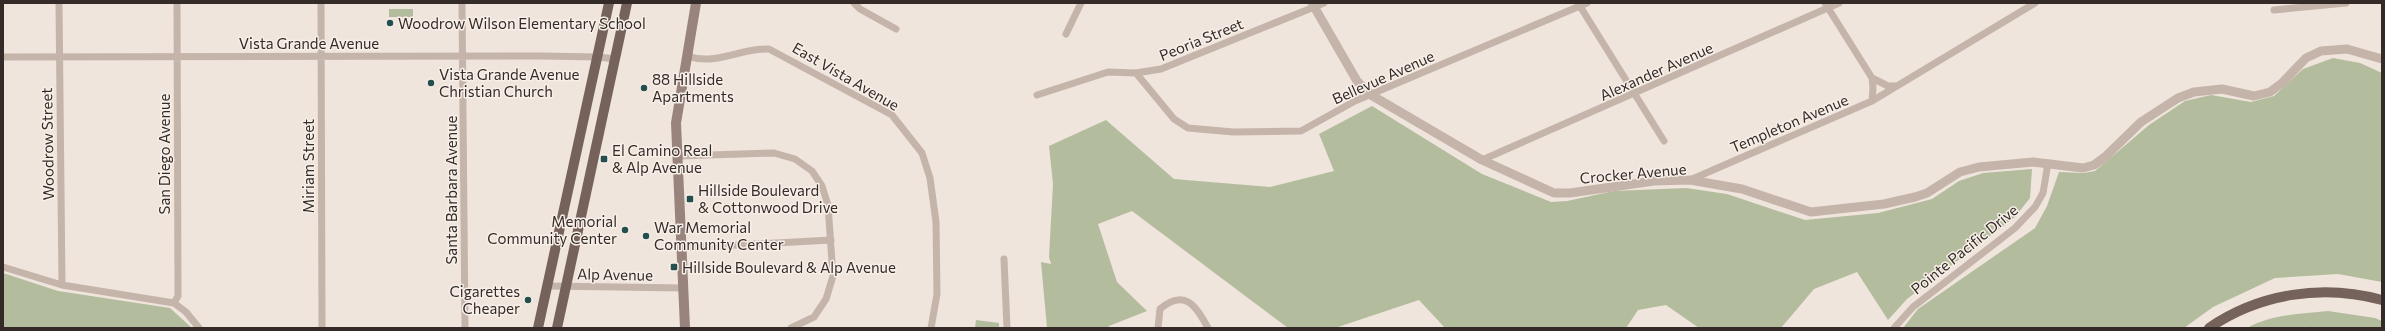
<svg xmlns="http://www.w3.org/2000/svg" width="2385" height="331" font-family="Commissioner,sans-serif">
<rect width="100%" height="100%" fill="#efe5dc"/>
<!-- green -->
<path fill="#b4bc9e" d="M389 9H413V17H389Z
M2333 58 2360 63 2382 73V282L2338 274 2275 278 2213 307 2184 328H1903L1918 309 2035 228 2047 206 2059 172 2084 173 2095 171 2149 125 2185 101 2211 95 2251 102 2274 96 2303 69Z
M1372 106 1482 174 1551 202 1567 201 1614 191 1686 188 1727 194 1805 220 1878 213 1932 199 1959 181 1983 173 2032 169 2030 198 2015 217 1907 299 1888 320 1857 272 1814 289 1781 328H1699L1666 305 1638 310 1626 328H1445L1419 300 1335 328H1288L1132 211 1098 224 1117 282 1147 311 1109 326V328H1047L1041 262 1051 264 1049 257 1053 184 1049 146 1106 120 1174 179 1270 187 1334 171 1319 134Z
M3 273 58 291 170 308 192 328H3Z
M2328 311 2375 318 2382 321V328H2247C2271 314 2301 314 2328 311Z
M976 320 999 323V328H975Z"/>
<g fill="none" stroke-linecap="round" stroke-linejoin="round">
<!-- stream -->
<path stroke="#7fa8a6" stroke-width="2.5" d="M2309 328H2313"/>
<!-- minor -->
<path stroke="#c5b4aa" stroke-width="7" d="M59 3 62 285
M321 3 322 328
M462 3 465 328
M854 3 860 9 896 29
M1578 3 1664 141
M1825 3 1872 78 1873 88 1872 101
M2274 10 2346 3
M1066 34 1081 3
M687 56C716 66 740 48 769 49L892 115 922 153 930 178 936 222 937 294 931 328
M3 57 542 56 598 57 615 59
M1136 73 1174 119 1188 128 1233 132 1301 131 1355 101 1587 3
M1872 78 1888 86H1896
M1037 95 1108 72 1136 73 1161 69 1324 3
M678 156 774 153 795 159 812 171 822 186 828 205 833 276 826 299 814 317 791 328
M1482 160 1839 3
M1690 180 1872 101 2035 3
M681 248 831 240
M1004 259 1007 328
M3 267 62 285 174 303 186 312 199 328
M548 286 683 288
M174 303 178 296 177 3
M1158 328 1160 309C1185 288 1196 306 1208 328
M1894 328 1913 307 2015 228 2035 207 2043 193 2048 163"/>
<!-- tertiary -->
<path stroke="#c5b4aa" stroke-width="9" d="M1312 3 1357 81 1371 95 1482 160 1554 193H1570L1654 181 1690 180 1742 189 1811 212 1884 204 1915 197 1927 193 1960 172 1979 167 2033 162 2083 168 2094 165 2105 157 2141 122 2178 98 2194 92 2222 89 2254 96 2270 92 2282 83 2306 58 2321 51 2347 49 2382 59"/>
<!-- secondary -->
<path stroke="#98847c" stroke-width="10" d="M685 328 676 123 696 3"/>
<!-- primary -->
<path stroke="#74625b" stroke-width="10" d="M538 328 609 3
M557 328 627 3
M2209 328C2260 293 2323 284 2382 300"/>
</g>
<!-- markers -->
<g fill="#23504f" stroke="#f7efe8" stroke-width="1.5">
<circle cx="390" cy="23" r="4"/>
<circle cx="431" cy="83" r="4"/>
<circle cx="644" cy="88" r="4"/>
<rect x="600" y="155" width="8" height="8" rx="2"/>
<rect x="686" y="195" width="8" height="8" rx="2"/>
<circle cx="625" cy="230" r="4"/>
<circle cx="646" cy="236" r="4"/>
<rect x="670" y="263" width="8" height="8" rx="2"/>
<circle cx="528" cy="300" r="4"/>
</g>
<g text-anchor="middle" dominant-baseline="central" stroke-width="3" stroke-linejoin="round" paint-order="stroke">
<!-- poi labels -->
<g font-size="15" fill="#342b28" stroke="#f7efe8" text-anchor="start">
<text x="398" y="23">Woodrow Wilson Elementary School</text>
<text x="439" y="74">Vista Grande Avenue<tspan x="439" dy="17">Christian Church</tspan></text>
<text x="652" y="79">88 Hillside<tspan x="652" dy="17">Apartments</tspan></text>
<text x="612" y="150">El Camino Real<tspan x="612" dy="17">&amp; Alp Avenue</tspan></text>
<text x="698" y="190">Hillside Boulevard<tspan x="698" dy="17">&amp; Cottonwood Drive</tspan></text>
<text x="617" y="221" text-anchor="end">Memorial<tspan x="617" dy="17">Community Center</tspan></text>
<text x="654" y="227">War Memorial<tspan x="654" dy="17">Community Center</tspan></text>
<text x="682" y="267">Hillside Boulevard &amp; Alp Avenue</text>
<text x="520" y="291" text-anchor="end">Cigarettes<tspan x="520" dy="17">Cheaper</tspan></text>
</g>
<!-- street labels -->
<g font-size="15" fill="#342b28" stroke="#f7efe8">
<text transform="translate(1201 39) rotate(-22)">Peoria Street</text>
<text x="309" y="43">Vista Grande Avenue</text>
<text transform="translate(1656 71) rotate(-24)">Alexander Avenue</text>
<text transform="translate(846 76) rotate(30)">East Vista Avenue</text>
<text transform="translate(1383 77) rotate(-24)">Bellevue Avenue</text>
<text transform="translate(1789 123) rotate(-23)">Templeton Avenue</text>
<text transform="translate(47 144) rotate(-91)">Woodrow Street</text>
<text transform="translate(164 154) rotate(-90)">San Diego Avenue</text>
<text transform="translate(308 166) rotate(-90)">Miriam Street</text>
<text transform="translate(1633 173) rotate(-5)">Crocker Avenue</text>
<text transform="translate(451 190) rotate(-90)">Santa Barbara Avenue</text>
<text transform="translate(1964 249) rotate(-39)">Pointe Pacific Drive</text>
<text transform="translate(615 274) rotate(1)">Alp Avenue</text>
</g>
</g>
<!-- border -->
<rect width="2385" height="331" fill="none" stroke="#342b28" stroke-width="8"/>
</svg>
